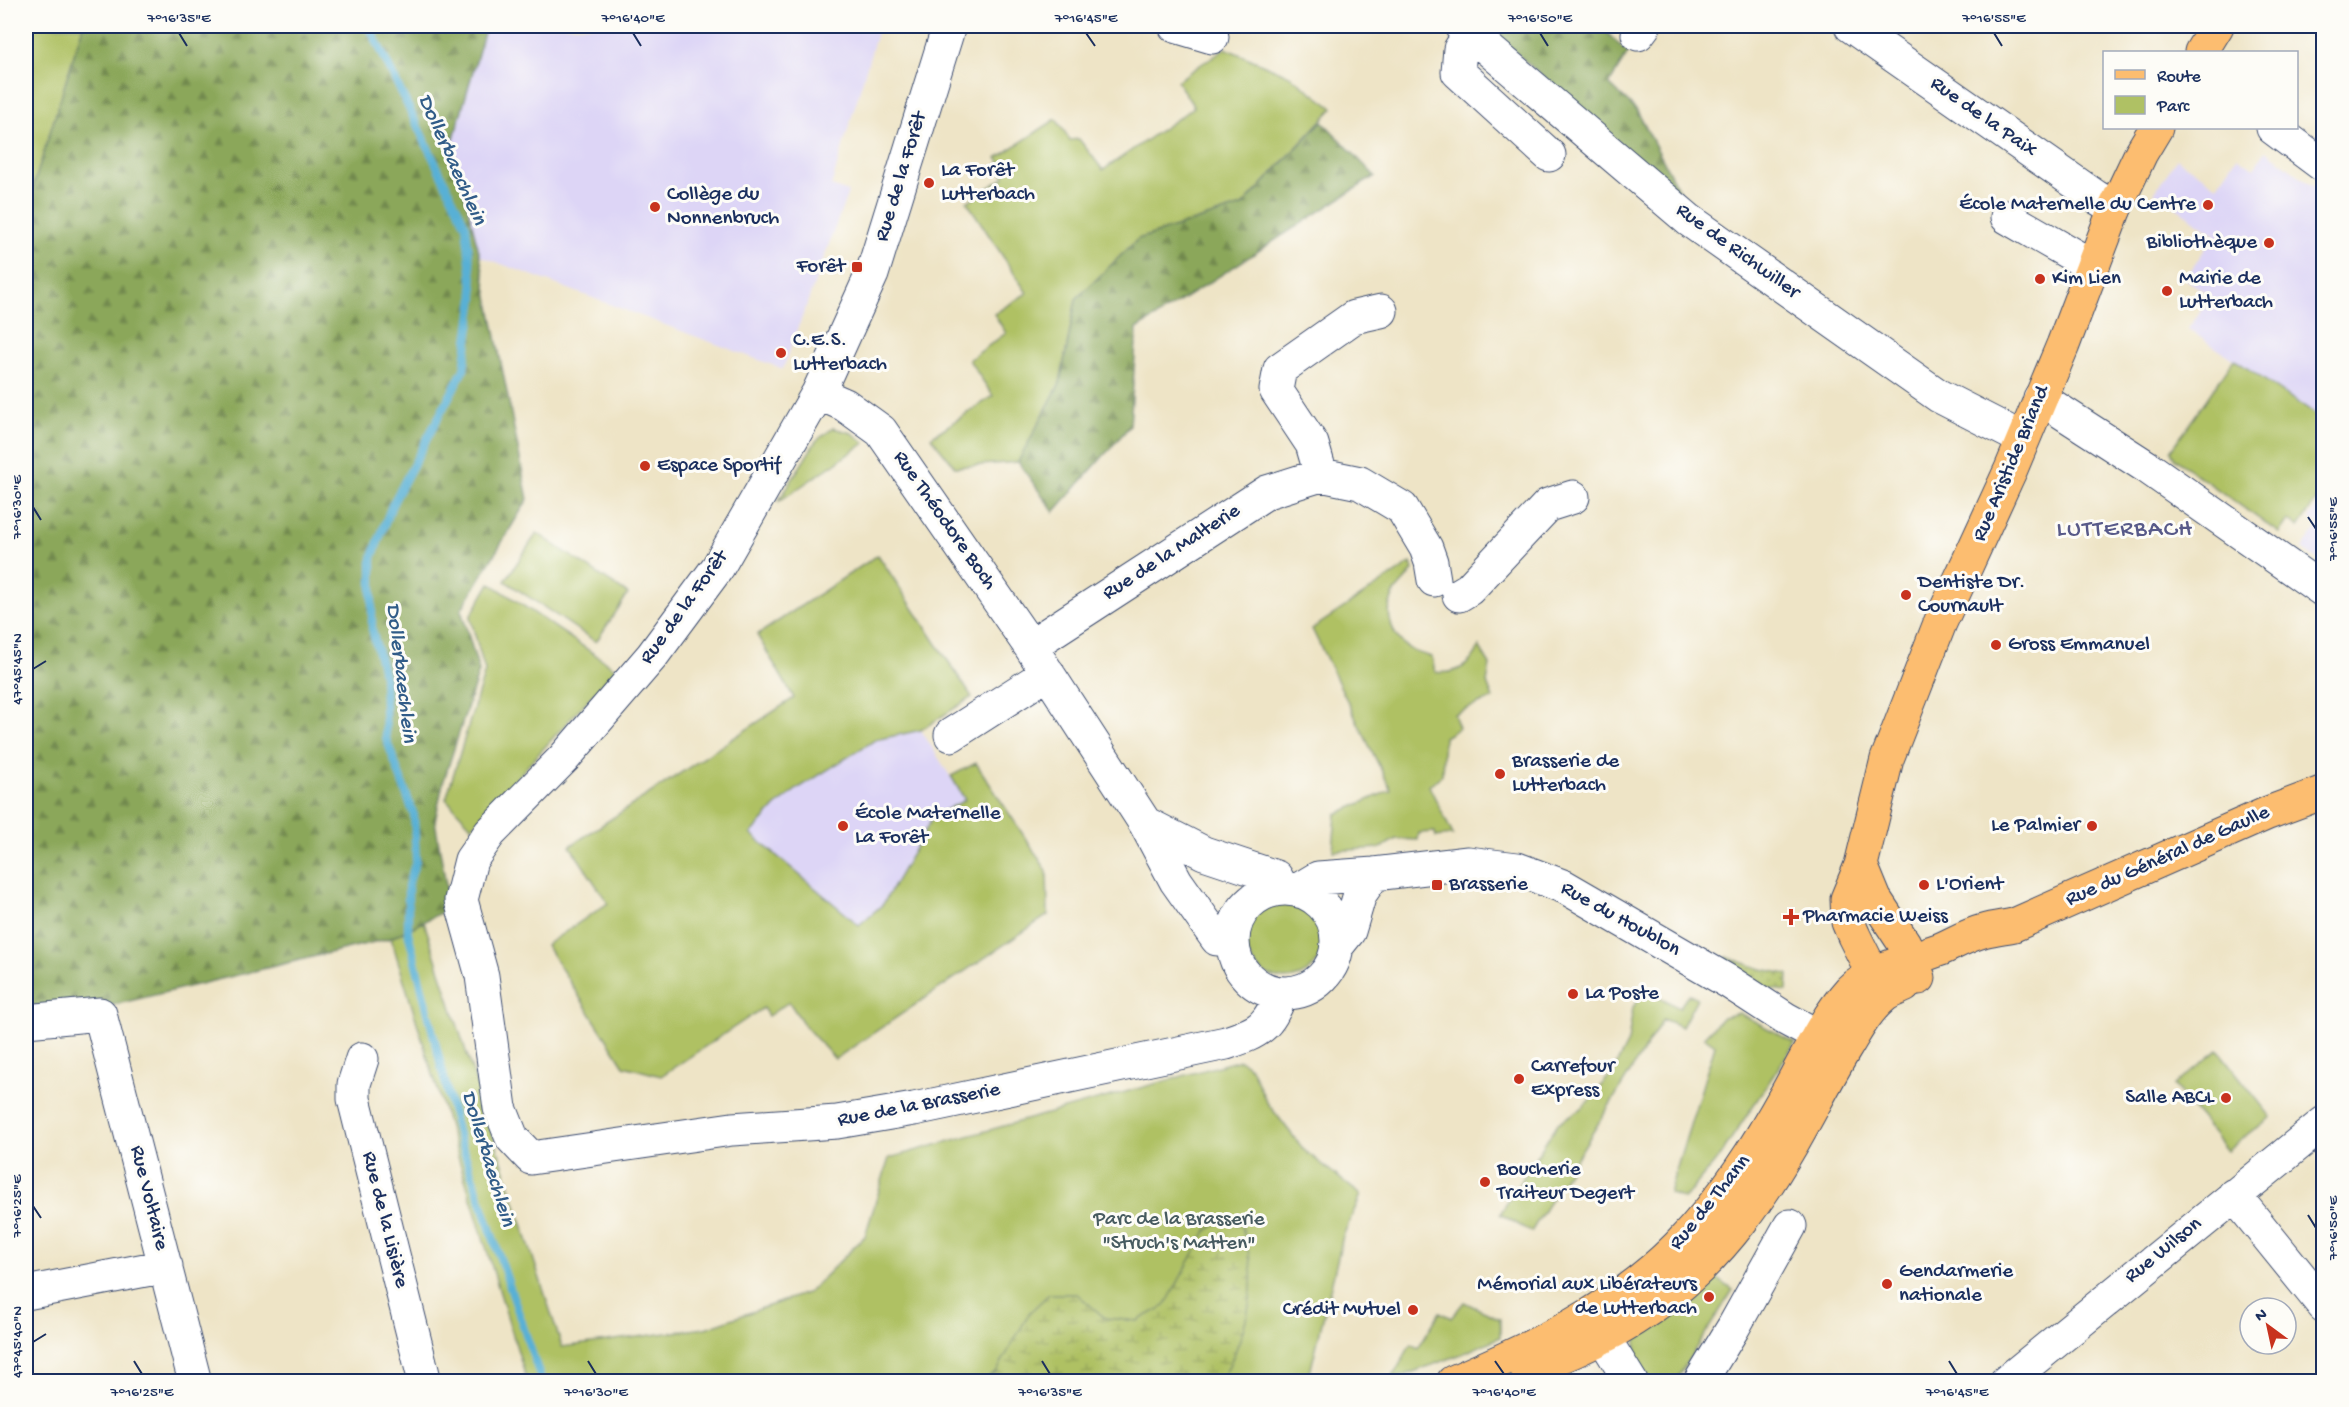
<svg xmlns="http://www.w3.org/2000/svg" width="2349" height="1407" font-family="'Gochi Hand',sans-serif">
<defs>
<pattern id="forest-firs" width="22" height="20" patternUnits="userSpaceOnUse" patternTransform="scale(1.5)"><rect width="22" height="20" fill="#8ba75a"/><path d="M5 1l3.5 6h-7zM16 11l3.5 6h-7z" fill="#71884e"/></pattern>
<pattern id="wetland-marsh" width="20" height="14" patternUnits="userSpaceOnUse" patternTransform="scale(1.5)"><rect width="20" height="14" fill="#afc164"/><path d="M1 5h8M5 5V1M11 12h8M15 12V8" fill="none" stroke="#8e9d56"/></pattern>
<pattern id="garden-dots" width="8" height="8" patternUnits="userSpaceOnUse" patternTransform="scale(1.5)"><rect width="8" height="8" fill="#afc164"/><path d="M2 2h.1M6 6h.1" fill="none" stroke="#8e9d56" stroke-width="1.8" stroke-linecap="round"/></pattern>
</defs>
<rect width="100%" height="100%" fill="#fdfcf7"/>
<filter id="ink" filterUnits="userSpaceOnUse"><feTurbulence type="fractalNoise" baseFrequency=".0167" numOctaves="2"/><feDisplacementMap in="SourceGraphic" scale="12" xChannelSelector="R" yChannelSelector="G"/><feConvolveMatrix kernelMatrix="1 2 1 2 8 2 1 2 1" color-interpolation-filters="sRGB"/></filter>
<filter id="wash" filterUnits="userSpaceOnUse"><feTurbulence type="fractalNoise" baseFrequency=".008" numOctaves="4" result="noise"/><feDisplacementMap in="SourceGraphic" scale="24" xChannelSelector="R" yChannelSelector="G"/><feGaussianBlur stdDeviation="1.35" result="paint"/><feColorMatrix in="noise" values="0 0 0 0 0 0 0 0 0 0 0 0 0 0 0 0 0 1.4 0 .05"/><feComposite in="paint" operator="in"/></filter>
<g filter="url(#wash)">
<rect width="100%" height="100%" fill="#eee4c6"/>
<!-- built -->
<path fill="#ddd5f6" d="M486 26H879L831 186 848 192 783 369 480 256 452 145Z
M2266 150 2323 194V420L2188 329 2211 296 2185 279 2215 234 2154 193 2177 159 2217 186 2237 157 2254 168Z
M2323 498V564L2302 549 2319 525 2309 518Z
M921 730 965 800 933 817 883 904 859 925 751 834 775 807 797 789 875 740Z"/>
<!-- green -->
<path fill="#afc164" stroke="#657861" stroke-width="1.5" d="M26 26H83L26 210Z
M1225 48 1290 76 1333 108 1242 206 1138 239 1076 299 1060 383 1018 462 955 467 931 437 993 396 969 360 1006 333 994 314 1027 293 967 202 1005 177 997 165 1001 163 997 158 1056 119 1070 140 1079 139 1103 170 1194 107 1177 81Z
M2234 359 2323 420V491L2298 527 2288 520 2279 533 2175 459 2171 451Z
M833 428 852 433 865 443 778 502 816 441Z
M537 533 628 594 596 642 505 581Z
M878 555 972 697 921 730 875 740 797 789 775 807 751 834 859 925 883 904 933 817 965 800 951 776 976 763 1047 871 1048 915 835 1059 805 1026 789 1002 768 1016 763 1008 661 1076 624 1066 546 945 608 903 570 846 794 698 757 635Z
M1411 563 1413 570C1408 578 1400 585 1395 592 1383 612 1391 637 1410 649 1416 653 1425 655 1432 657L1435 672C1455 675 1471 666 1479 647L1490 665 1487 683 1493 698 1454 714 1459 728 1444 737 1442 775 1429 786 1453 835 1436 837 1435 832 1419 833 1418 840 1396 839 1381 848 1333 851 1336 814 1391 790 1312 629Z
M490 583 616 669 472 827 446 799 485 671 470 617Z
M1246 940a39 39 0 1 1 78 0a39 39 0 1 1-78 0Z
M424 922 562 1347 705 1328 809 1292 865 1236 889 1158 1240 1060 1251 1068 1266 1101 1304 1150 1361 1195 1343 1236 1308 1381H527L391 938Z
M1646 989 1679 1008 1689 994 1697 998 1682 1027 1663 1019 1531 1232 1500 1214 1558 1123 1579 1110 1595 1095 1614 1069 1628 1042 1633 1007Z
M1739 1013 1795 1043 1719 1157 1684 1199 1669 1193 1715 1045 1704 1037 1723 1017Z
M2218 1050 2271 1117 2227 1151 2174 1085Z
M1711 1274 1733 1290 1675 1381H1651L1636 1359V1337L1685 1299Z
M1464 1302 1500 1319V1337L1462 1354 1391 1380 1411 1344 1418 1348 1440 1312 1451 1318Z"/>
<!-- forest -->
<path fill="url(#forest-firs)" stroke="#536b5c" stroke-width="1.5" d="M83 26H486L452 145 480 256 528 499 461 610 479 671 443 783 435 821 450 908 391 938 113 1005 26 1006V210Z
M1485 26H1600L1628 53 1609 84 1637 111 1684 200Z
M1322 121 1375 176 1137 329 1130 426 1054 512 1018 462 1060 383 1076 299 1138 239 1242 206Z"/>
<!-- wetland -->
<path fill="url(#wetland-marsh)" stroke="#657861" stroke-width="1.5" d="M1226 1218 1242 1226C1245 1240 1250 1254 1251 1268 1254 1308 1240 1346 1221 1381H982L997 1371 1030 1312 1049 1294H1077L1105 1318 1137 1321 1165 1306 1206 1231Z"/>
<!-- garden -->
<path fill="url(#garden-dots)" stroke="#657861" stroke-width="1.5" d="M1727 957 1761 969 1788 974 1787 991 1757 987 1722 969Z"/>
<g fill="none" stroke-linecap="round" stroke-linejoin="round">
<!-- stream -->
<path stroke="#59b0d5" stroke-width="8" d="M369 26 466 226 474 298 464 369 392 505 372 558V629L384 676 386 738 414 815 416 861 408 885V932L458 1134 542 1382
M26 32 29 26"/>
</g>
</g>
<g filter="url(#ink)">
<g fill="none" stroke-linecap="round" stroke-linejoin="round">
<defs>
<path id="minor" d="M949 26 872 274 818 393 718 567 652 656 564 758 490 833 471 860 461 900 482 976 500 1108 512 1138 531 1158 732 1129 837 1122 914 1109 1226 1043C1260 1032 1268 1027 1281 994
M1175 26 1212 37
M1461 26 1689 220 1939 396 2023 439
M1851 26 2096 197 2115 208
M1472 34 1460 49 1458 72 1549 155
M1638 34 1644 26
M2273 128 2324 166
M2007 217 2092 266
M818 393 845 405 881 431 1030 646 1145 823 1176 881 1217 939H1232
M2040 398 2147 467 2324 591
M1321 475 1312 444 1276 390 1280 369 1354 317 1381 311
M1459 595 1469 589 1548 505 1573 497
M1030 646 1267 492 1321 475 1360 483 1402 508 1426 548 1431 562 1434 580
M951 735 1048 673
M1145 823 1204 853 1276 877 1282 888
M1233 941a52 52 0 1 1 104 0a52 52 0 1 1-104 0Z
M1298 890 1318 878 1374 874 1468 863 1517 869 1565 887 1729 982 1786 1019 1842 1049
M1337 946 1349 931 1360 894 1374 874
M26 1021 100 1014 195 1382
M362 1059 354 1084V1099L425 1382
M2234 1195 2324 1306
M26 1293 166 1266
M1590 1316 1631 1382
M1700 1382 1733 1328 1790 1226
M2006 1382 2324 1123"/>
<path id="major" d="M2201 52 2217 26
M1861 865 1875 899 1904 943 1919 978
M1884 996 1854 936 1848 922 1847 899 1861 865 1887 759 1940 623 2011 469 2063 345 2115 208 2141 153 2156 128
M1527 1370C1658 1322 1724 1262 1793 1142 1811 1111 1827 1078 1846 1047 1857 1029 1867 1010 1884 996 1889 992 1897 989 1904 986
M1453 1382C1536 1346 1614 1311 1678 1246 1723 1200 1757 1147 1788 1091 1807 1057 1824 1019 1850 990 1870 969 1914 959 1941 949 1954 943 1968 935 1983 931 1993 928 2004 927 2014 925L2268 813 2324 792"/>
</defs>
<!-- minor casing -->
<use href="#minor" stroke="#3b4a6e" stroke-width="35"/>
<!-- major casing -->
<use href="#major" stroke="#3b4a6e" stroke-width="35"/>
<!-- minor -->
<use href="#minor" stroke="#fff" stroke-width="33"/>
<!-- major -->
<use href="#major" stroke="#fcbd6f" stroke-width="33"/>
</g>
</g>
<!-- ticks -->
<path fill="none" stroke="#1b2f5e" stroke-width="2" d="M179 33 187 46M633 33 641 46M1086 33 1095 46M1540 33 1548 46M1994 33 2002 46M33 507 41 520M2308 517 2316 529M33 669 46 661M33 1206 41 1218M2308 1215 2316 1228M33 1342 46 1334M134 1361 142 1374M588 1361 596 1374M1042 1361 1050 1374M1495 1361 1504 1374M1949 1361 1957 1374"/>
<!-- markers -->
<g fill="#c8321e" stroke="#fdfcf7" stroke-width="2">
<circle cx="929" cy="183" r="6"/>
<circle cx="2208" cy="205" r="6"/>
<circle cx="655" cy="207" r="6"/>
<circle cx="2269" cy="243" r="6"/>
<rect x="851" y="261" width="12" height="12" rx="3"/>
<circle cx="2040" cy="279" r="6"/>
<circle cx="2167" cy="291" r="6"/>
<circle cx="781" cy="353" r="6"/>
<circle cx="645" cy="466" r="6"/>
<circle cx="1906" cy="595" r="6"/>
<circle cx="1996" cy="645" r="6"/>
<circle cx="1500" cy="774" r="6"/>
<circle cx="843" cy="826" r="6"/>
<circle cx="2092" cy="826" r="6"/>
<rect x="1431" y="879" width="12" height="12" rx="3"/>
<circle cx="1924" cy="885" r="6"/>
<path d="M1788 908h6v6h6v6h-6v6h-6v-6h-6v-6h6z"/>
<circle cx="1573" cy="994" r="6"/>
<circle cx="1519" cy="1079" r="6"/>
<circle cx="2226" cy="1098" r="6"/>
<circle cx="1485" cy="1182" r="6"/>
<circle cx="1887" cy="1284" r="6"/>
<circle cx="1709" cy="1297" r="6"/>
<circle cx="1413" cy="1310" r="6"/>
</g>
<g text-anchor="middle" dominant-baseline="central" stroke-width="6" stroke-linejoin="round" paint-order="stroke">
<!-- street labels -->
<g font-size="21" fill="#1b2f5e" stroke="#fdfcf7">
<text transform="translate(1983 118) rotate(35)">Rue de la Paix</text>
<text transform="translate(902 177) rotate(-73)">Rue de la Forêt</text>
<text transform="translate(1737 252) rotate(36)">Rue de Richwiller</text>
<text transform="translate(2012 464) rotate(-67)">Rue Aristide Briand</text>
<text transform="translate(944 521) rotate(55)">Rue Théodore Boch</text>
<text transform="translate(1172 553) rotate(-33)">Rue de la Malterie</text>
<text transform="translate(685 608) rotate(-54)">Rue de la Forêt</text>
<text transform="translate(2168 857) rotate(-24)">Rue du Général de Gaulle</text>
<text transform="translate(1620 920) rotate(29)">Rue du Houblon</text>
<text transform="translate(919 1106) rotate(-11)">Rue de la Brasserie</text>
<text transform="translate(148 1198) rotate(76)">Rue Voltaire</text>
<text transform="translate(1711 1203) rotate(-51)">Rue de Thann</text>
<text transform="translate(384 1220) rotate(76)">Rue de la Lisière</text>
<text transform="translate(2164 1251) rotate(-39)">Rue Wilson</text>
</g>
<!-- poi labels -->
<g font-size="21" fill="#1b2f5e" stroke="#fdfcf7" text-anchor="start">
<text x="941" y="171">La Forêt<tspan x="941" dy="24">Lutterbach</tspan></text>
<text x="667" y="195">Collège du<tspan x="667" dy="24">Nonnenbruch</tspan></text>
<text x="2196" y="205" text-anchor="end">École Maternelle du Centre</text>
<text x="2257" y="243" text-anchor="end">Bibliothèque</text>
<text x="845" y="267" text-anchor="end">Forêt</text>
<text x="2052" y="279">Kim Lien</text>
<text x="2179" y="279">Mairie de<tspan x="2179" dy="24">Lutterbach</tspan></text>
<text x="793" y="341">C.E.S.<tspan x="793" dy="24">Lutterbach</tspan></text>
<text x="657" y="466">Espace Sportif</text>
<text x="1918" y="583">Dentiste Dr.<tspan x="1918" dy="24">Cournault</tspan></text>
<text x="2008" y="645">Gross Emmanuel</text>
<text x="1512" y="762">Brasserie de<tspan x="1512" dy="24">Lutterbach</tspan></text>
<text x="855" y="814">École Maternelle<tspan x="855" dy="24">La Forêt</tspan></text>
<text x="2080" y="826" text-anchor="end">Le Palmier</text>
<text x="1449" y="885">Brasserie</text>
<text x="1936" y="885">L'Orient</text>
<text x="1803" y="917">Pharmacie Weiss</text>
<text x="1585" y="994">La Poste</text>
<text x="1531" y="1067">Carrefour<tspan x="1531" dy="24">Express</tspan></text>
<text x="2214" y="1098" text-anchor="end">Salle ABCL</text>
<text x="1497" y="1170">Boucherie<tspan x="1497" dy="24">Traiteur Degert</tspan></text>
<text x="1899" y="1272">Gendarmerie<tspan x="1899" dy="24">nationale</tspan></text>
<text x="1697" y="1285" text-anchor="end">Mémorial aux Libérateurs<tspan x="1697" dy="24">de Lutterbach</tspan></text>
<text x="1401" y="1310" text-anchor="end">Crédit Mutuel</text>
</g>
<!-- park labels -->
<g font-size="21" fill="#475b60" stroke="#fdfcf7">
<text x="1179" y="1220">Parc de la Brasserie<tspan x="1179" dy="24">"Struch's Matten"</tspan></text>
</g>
<!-- water labels -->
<g font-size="22" font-style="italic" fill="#315c88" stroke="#fdfcf7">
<text transform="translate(451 160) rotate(66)">Dollerbaechlein</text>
<text transform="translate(400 673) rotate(83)">Dollerbaechlein</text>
<text transform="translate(487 1159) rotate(73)">Dollerbaechlein</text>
</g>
<!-- quarter labels -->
<g font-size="24" letter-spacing="1.5" fill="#585a89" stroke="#fdfcf7">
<text x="2125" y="530">LUTTERBACH</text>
</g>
</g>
<!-- margin -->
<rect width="2349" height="1407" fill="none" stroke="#fdfcf7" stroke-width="66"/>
<!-- legend -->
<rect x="2103" y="51" width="195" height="78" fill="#fdfcf7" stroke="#a3aaba" stroke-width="1.5"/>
<rect x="2115" y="70" width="30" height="9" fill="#fcbd6f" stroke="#a3aaba" stroke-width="1.5"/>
<text x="2157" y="81" font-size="18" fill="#1b2f5e">Route</text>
<rect x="2115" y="96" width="30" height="18" fill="#afc164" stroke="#a3aaba" stroke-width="1.5"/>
<text x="2157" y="111" font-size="18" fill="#1b2f5e">Parc</text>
<!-- north arrow -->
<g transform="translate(2268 1326) rotate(327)"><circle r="28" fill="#fdfcf7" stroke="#a3aaba" stroke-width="1.5"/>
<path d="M0-4.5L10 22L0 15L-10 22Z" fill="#c8321e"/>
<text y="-9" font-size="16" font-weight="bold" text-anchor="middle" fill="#1b2f5e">N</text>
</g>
<rect x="33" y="33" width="2283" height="1341" fill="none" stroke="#1b2f5e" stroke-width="2"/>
<g font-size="15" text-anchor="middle" fill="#1b2f5e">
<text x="179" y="22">7°16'35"E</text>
<text x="633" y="22">7°16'40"E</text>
<text x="1086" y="22">7°16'45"E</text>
<text x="1540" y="22">7°16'50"E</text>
<text x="1994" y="22">7°16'55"E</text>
<text transform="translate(16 507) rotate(-90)" y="5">7°16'30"E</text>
<text transform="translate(2332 529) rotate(-90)" y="5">7°16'55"E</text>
<text transform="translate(16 669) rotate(-90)" y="5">47°45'45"N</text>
<text transform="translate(16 1206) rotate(-90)" y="5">7°16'25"E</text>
<text transform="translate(2332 1228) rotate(-90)" y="5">7°16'50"E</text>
<text transform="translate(16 1342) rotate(-90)" y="5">47°45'40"N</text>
<text x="142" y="1396">7°16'25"E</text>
<text x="596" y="1396">7°16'30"E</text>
<text x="1050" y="1396">7°16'35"E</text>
<text x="1504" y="1396">7°16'40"E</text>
<text x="1957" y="1396">7°16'45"E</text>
</g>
</svg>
